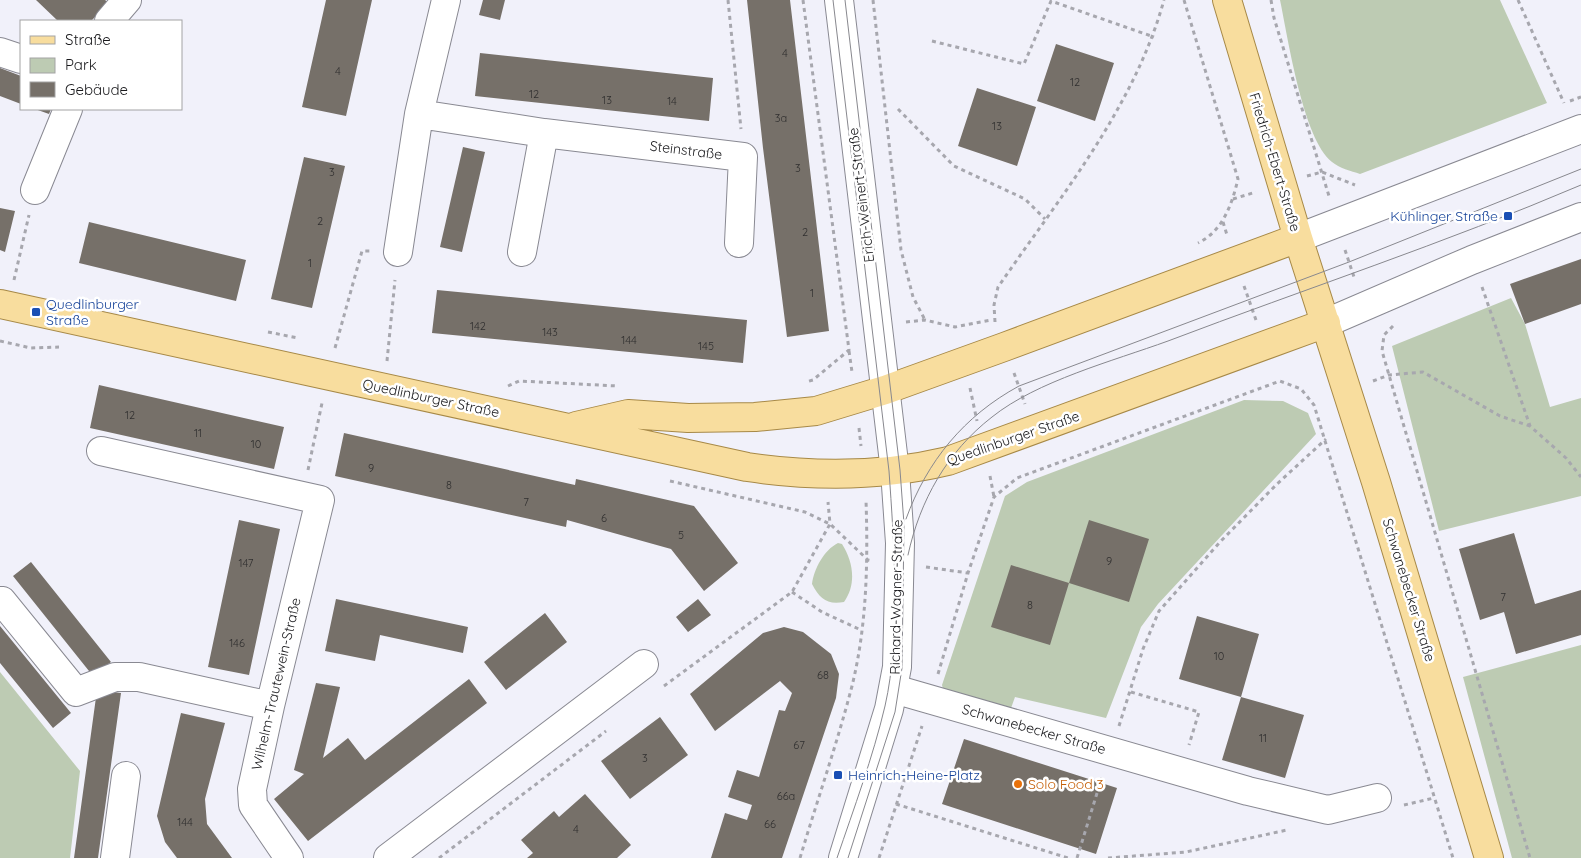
<svg xmlns="http://www.w3.org/2000/svg" width="1581" height="858" font-family="Quicksand,sans-serif">
<rect width="100%" height="100%" fill="#f1f1fa"/>
<!-- green -->
<path fill="#bdcbb3" d="M1280 0H1500L1547 103 1360 174C1351 171 1339 168 1332 162 1303 139 1288 38 1280 0Z
M1511 298 1525 324 1550 407 1581 398V496L1439 531 1392 346Z
M1244 400 1283 401 1308 413 1316 434 1158 604 1141 627 1106 718 1015 697 1010 711 944 693 942 685 1005 496 1027 482Z
M838 543 842 544C853 561 857 584 844 602 827 605 820 599 812 584 814 569 824 550 838 543Z
M1581 645V858H1512L1463 677Z
M0 672 80 771 70 858H0Z"/>
<!-- building -->
<path fill="#767069" d="M36 0H105L109 3 91 21H58Z
M326 0H372L346 116 302 107Z
M483 0H505L500 20 479 15Z
M747 0H790L829 331 787 337 763 148Z
M1056 44 1114 63 1095 121 1037 101Z
M480 53 713 78 709 121 475 96Z
M0 68 21 76V104L0 96Z
M977 88 1036 107 1017 166 958 146Z
M35 109H51L49 114Z
M463 147 485 152 462 252 440 247Z
M304 157 345 166 312 308 271 299Z
M0 208 15 211 5 252 0 250Z
M89 222 246 260 236 301 79 263Z
M1581 259V304L1525 324 1510 284Z
M437 290 747 320 743 363 432 333Z
M99 385 284 427 274 469 90 428Z
M344 433 575 485 576 479 694 506 738 563 704 591 671 549 567 520 566 527 335 476Z
M239 520 280 529 249 675 208 667Z
M1089 520 1149 539 1129 602 1069 583Z
M1514 533 1535 604 1581 590V635L1516 654 1504 612 1480 620 1459 549Z
M31 562 111 662 93 676 13 576Z
M1011 565 1069 583 1050 645 991 627Z
M336 599 468 627 463 653 380 635 375 661 325 651Z
M698 599 711 615 688 632 676 617Z
M545 613 567 642 506 690 484 662Z
M1197 616 1259 634 1241 697 1179 679Z
M0 626 71 713 53 728 0 663Z
M784 627 803 632 831 654 839 674 836 698 782 858H711L725 813 747 820 752 805 728 797 737 770 759 777 779 710 785 711 792 693 780 681 715 731 690 694 763 633Z
M469 679 487 703 308 841 274 799 304 774 294 770 316 683 340 687 323 758 348 738 365 760Z
M97 690 121 693 98 858H74Z
M1241 697 1304 715 1285 778 1222 760Z
M181 713 225 723 205 799 207 824 232 858H177L165 842 157 816Z
M660 717 688 755 630 799 601 761Z
M964 739 1117 788 1096 854 942 804Z
M585 794 631 845 617 858H527L533 853 521 840 554 811 559 817Z"/>
<g fill="none" stroke-linecap="round" stroke-linejoin="round">
<defs>
<path id="minor" d="M839 0 895 471 900 543 897 667 889 709 843 858
M109 21 127 0
M0 52 21 59
M419 114 544 133 743 157 739 243
M35 190 68 109
M1298 238 1581 129
M398 252 419 114 446 0
M522 252 544 133
M1326 323 1472 260 1581 217
M101 451 320 500 270 706 252 789 253 805 289 858
M2 601 76 692 115 677H139L270 706
M894 689 1248 791 1328 810 1377 798
M115 858 126 776
M388 858 644 664"/>
<path id="major" d="M1227 0 1298 238 1376 482 1489 858
M0 304 747 467C815 477 881 477 948 461L1326 323
M576 426 628 414 688 418 755 417 816 411 885 390 1004 347 1298 238"/>
</defs>
<!-- minor casing -->
<use href="#minor" stroke="#898992" stroke-width="30"/>
<!-- major casing -->
<use href="#major" stroke="#a78947" stroke-width="30"/>
<!-- path -->
<path stroke="#a7a7ae" stroke-width="3" stroke-dasharray="4 4" stroke-linecap="butt" d="M728 0 741 129
M803 0 849 350 813 380 806 382
M873 0 901 250 913 297 925 320
M1184 0 1238 179C1232 204 1223 231 1198 243
M1271 0 1274 18 1329 196
M1518 0 1564 103
M932 41 1024 64 1051 1 1154 37
M1570 101 1581 97
M898 109 954 166 1025 199 1045 219
M1307 176 1322 172 1355 185
M1233 199 1256 192
M1223 222 1227 235
M1345 250 1355 280
M14 280 29 215
M1244 286 1256 320
M1482 287 1530 426 1566 458 1581 477
M906 322 925 320 955 327 991 320
M995 322 994 305 998 287C1060 197 1134 108 1164 0
M1393 326 1384 335 1382 351 1530 858
M268 332 298 338
M0 341 31 348 59 347
M335 348 362 251H372
M849 351 852 372
M387 361 395 280
M1014 373 1025 404
M1373 381 1389 375 1423 372 1500 416 1530 426
M508 386 519 381 618 386
M970 388 977 421
M859 428 861 446
M308 470 322 403
M990 476 994 497
M670 481 805 512 830 524 868 560 873 561
M926 567 968 573
M792 592 822 612 861 630
M938 674 968 573 994 497 1017 478 1280 381 1301 389 1314 405 1453 858
M664 686 792 592 830 524 828 502
M1131 692 1199 712 1189 745
M1119 726 1143 649 1159 611 1220 542 1277 484 1326 439
M896 804 1068 858
M1404 805 1434 798
M439 858 606 731
M800 858C817 801 837 744 852 686 867 625 868 562 866 500
M879 858 922 726
M1077 858 1102 777
M1108 858 1186 852 1287 830"/>
<!-- minor -->
<use href="#minor" stroke="#fff" stroke-width="28"/>
<!-- major -->
<use href="#major" stroke="#f8dd9e" stroke-width="28"/>
<!-- tram -->
<path stroke="#88888e" stroke-width="1" d="M833 0 889 471C894 542 901 636 885 706 873 757 854 808 837 858
M845 0 900 470 904 524 902 668 895 712 848 858
M906 519C927 461 964 416 1019 386L1349 262 1581 169
M908 555C920 500 947 452 992 417 1037 381 1113 361 1168 341 1305 289 1445 243 1581 185"/>
</g>
<!-- markers -->
<g fill="#1a4fb4" stroke="#fff" stroke-width="2">
<rect x="1503" y="211" width="10" height="10" rx="2.5"/>
<rect x="31" y="307" width="10" height="10" rx="2.5"/>
<rect x="833" y="770" width="10" height="10" rx="2.5"/>
</g>
<circle fill="#e8710a" stroke="#fff" stroke-width="2" cx="1018" cy="784" r="5"/>
<g text-anchor="middle" dominant-baseline="central" stroke-width="5" stroke-linejoin="round" paint-order="stroke">
<!-- number labels -->
<g font-size="11" fill="#302f2f">
<text x="785" y="53">4</text>
<text x="338" y="71">4</text>
<text x="1075" y="82">12</text>
<text x="534" y="94">12</text>
<text x="607" y="100">13</text>
<text x="672" y="101">14</text>
<text x="781" y="118">3a</text>
<text x="997" y="126">13</text>
<text x="798" y="168">3</text>
<text x="332" y="172">3</text>
<text x="320" y="221">2</text>
<text x="805" y="232">2</text>
<text x="310" y="263">1</text>
<text x="812" y="293">1</text>
<text x="478" y="326">142</text>
<text x="550" y="332">143</text>
<text x="629" y="340">144</text>
<text x="706" y="346">145</text>
<text x="130" y="415">12</text>
<text x="198" y="433">11</text>
<text x="256" y="444">10</text>
<text x="371" y="468">9</text>
<text x="449" y="485">8</text>
<text x="526" y="502">7</text>
<text x="604" y="518">6</text>
<text x="681" y="535">5</text>
<text x="1109" y="561">9</text>
<text x="246" y="563">147</text>
<text x="1503" y="597">7</text>
<text x="1030" y="605">8</text>
<text x="237" y="643">146</text>
<text x="1219" y="656">10</text>
<text x="823" y="675">68</text>
<text x="1263" y="738">11</text>
<text x="799" y="745">67</text>
<text x="645" y="758">3</text>
<text x="786" y="796">66a</text>
<text x="185" y="822">144</text>
<text x="770" y="824">66</text>
<text x="576" y="829">4</text>
</g>
<!-- street labels -->
<g font-size="14" fill="#19191c" stroke="#fff">
<text transform="translate(686 150) rotate(7)">Steinstraße</text>
<text transform="translate(1275 162) rotate(73)">Friedrich-Ebert-Straße</text>
<text transform="translate(861 195) rotate(-97)">Erich-Weinert-Straße</text>
<text transform="translate(431 398) rotate(12)">Quedlinburger Straße</text>
<text transform="translate(1013 438) rotate(-19)">Quedlinburger Straße</text>
<text transform="translate(1409 590) rotate(73)">Schwanebecker Straße</text>
<text transform="translate(896 597) rotate(-89)">Richard-Wagner-Straße</text>
<text transform="translate(276 684) rotate(-77)">Wilhelm-Trautewein-Straße</text>
<text transform="translate(1034 729) rotate(16)">Schwanebecker Straße</text>
</g>
<!-- transit labels -->
<g font-size="14" fill="#164399" stroke="#fff" text-anchor="start">
<text x="1498" y="216" text-anchor="end">Kühlinger Straße</text>
<text x="46" y="304">Quedlinburger<tspan x="46" dy="16">Straße</tspan></text>
<text x="848" y="775">Heinrich-Heine-Platz</text>
</g>
<!-- food labels -->
<g font-size="14" fill="#c56008" stroke="#fff" text-anchor="start">
<text x="1028" y="784">Solo Food 3</text>
</g>
</g>
<!-- legend -->
<rect x="20" y="20" width="162" height="90" fill="#ffffff" stroke="#a3a3a4"/>
<rect x="30" y="36" width="25" height="8" fill="#f8dd9e" stroke="#a3a3a4"/>
<text x="65" y="45" font-size="15" fill="#19191c">Straße</text>
<rect x="30" y="58" width="25" height="15" fill="#bdcbb3" stroke="#a3a3a4"/>
<text x="65" y="70" font-size="15" fill="#19191c">Park</text>
<rect x="30" y="82" width="25" height="15" fill="#767069" stroke="#a3a3a4"/>
<text x="65" y="95" font-size="15" fill="#19191c">Gebäude</text>
</svg>
